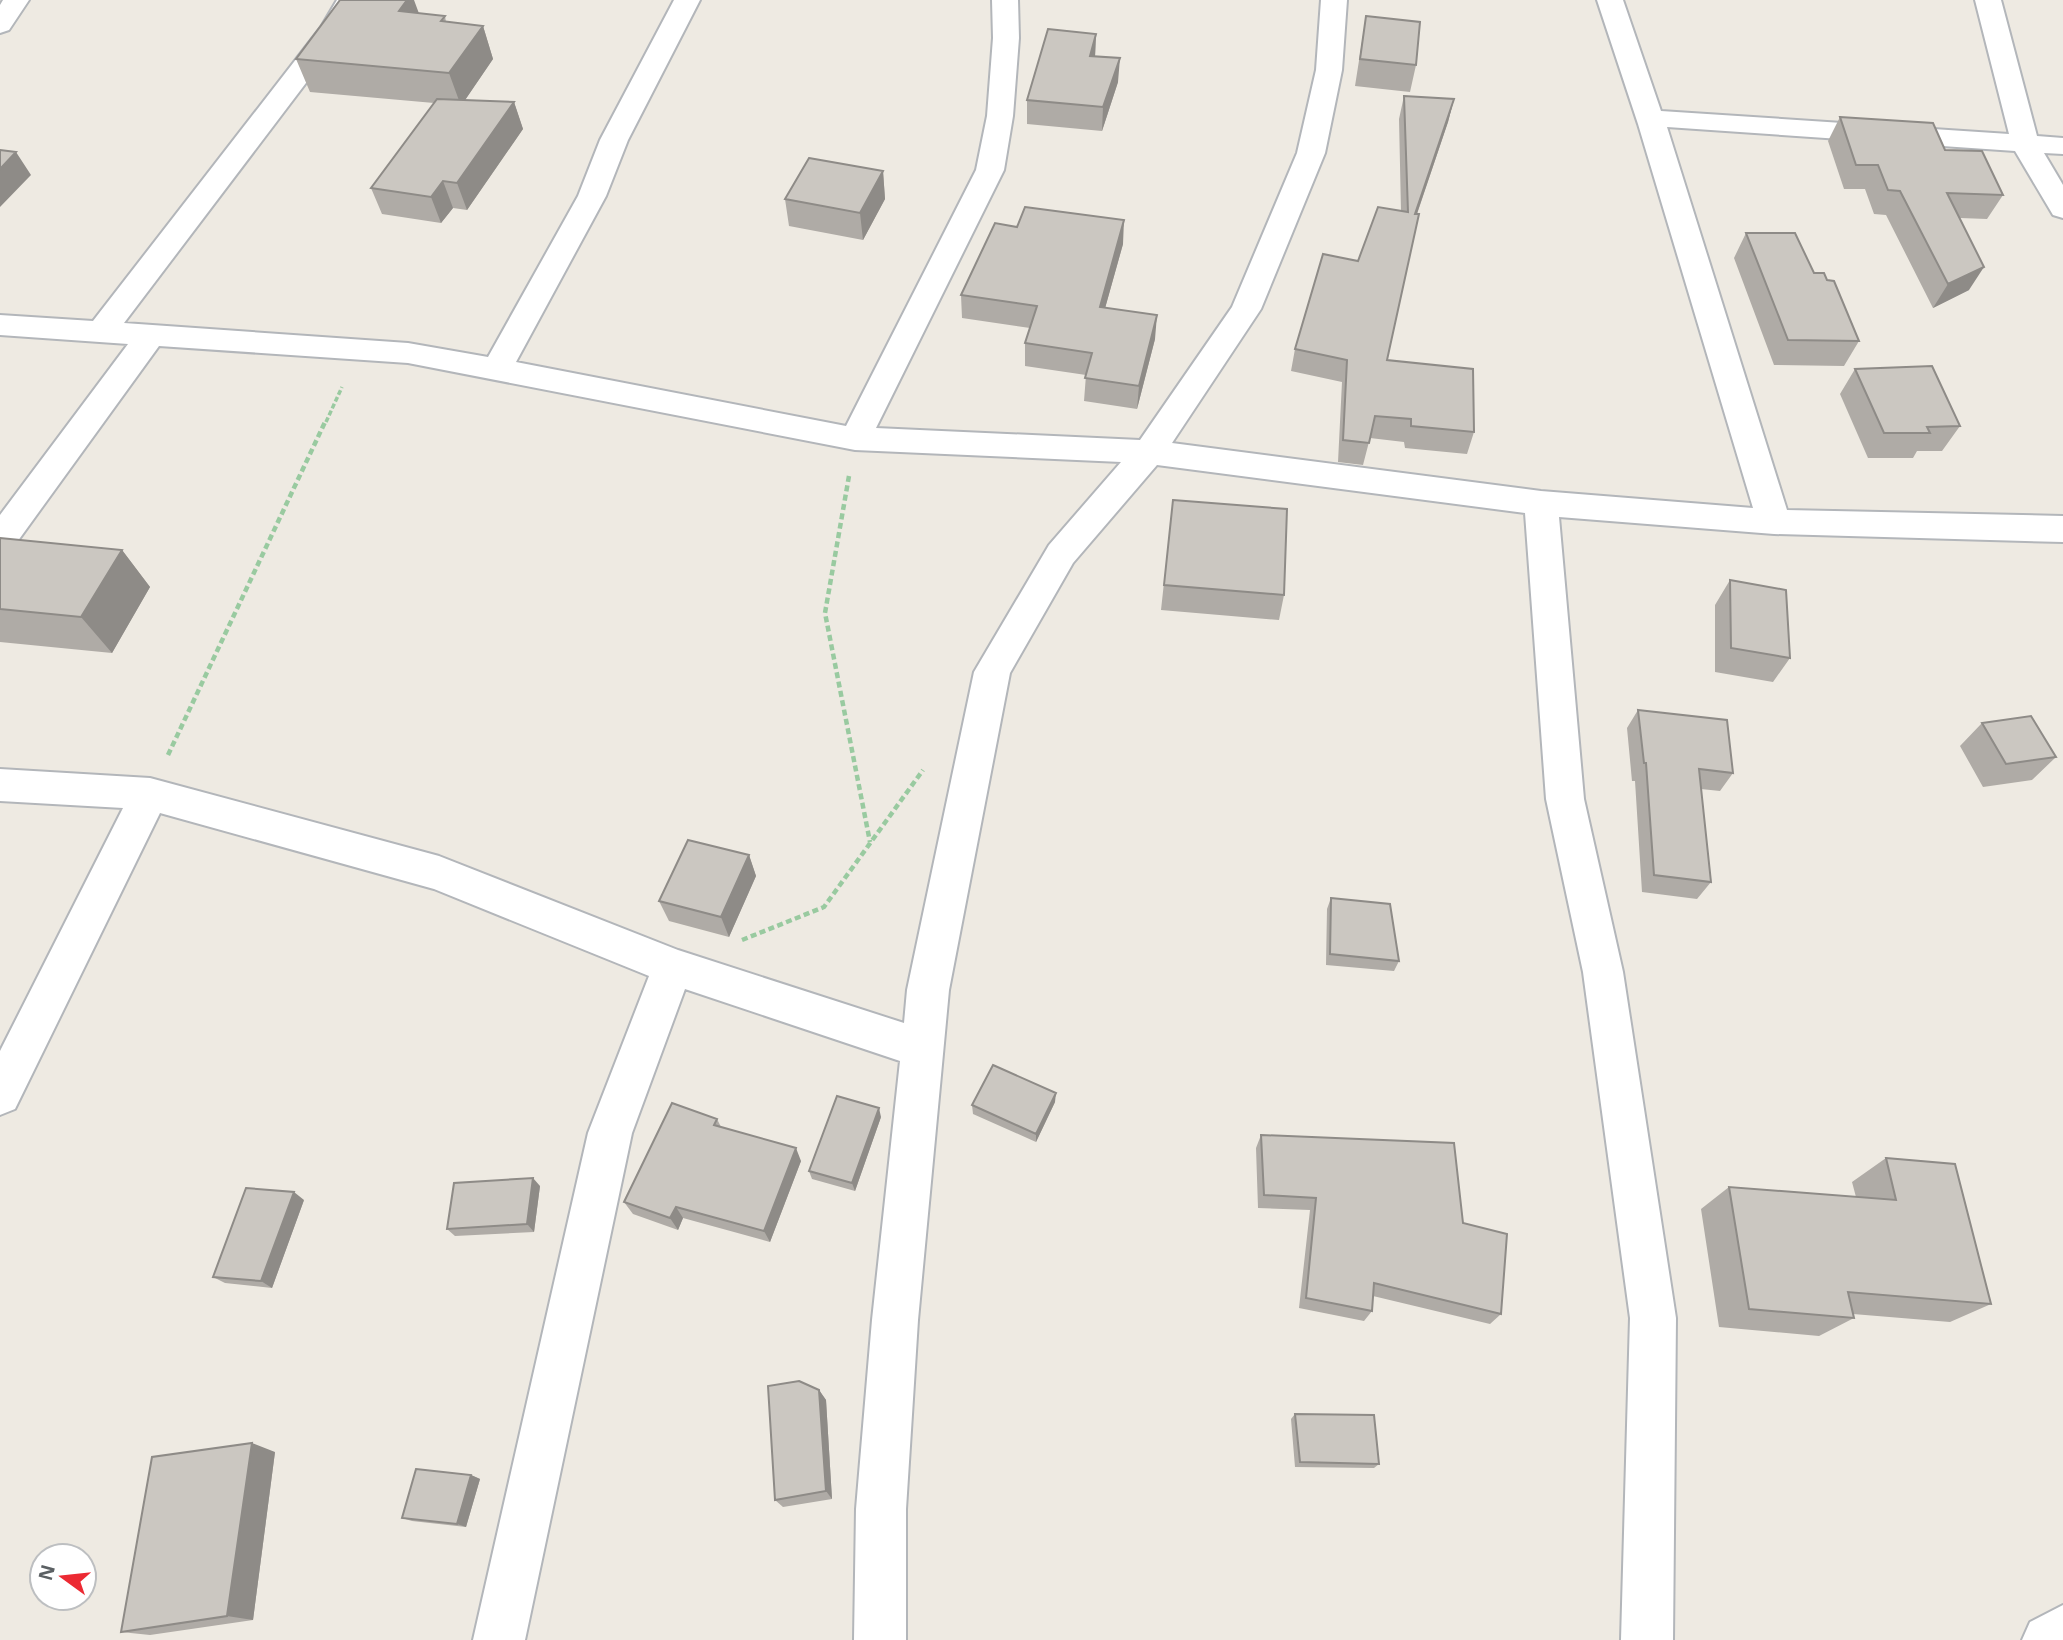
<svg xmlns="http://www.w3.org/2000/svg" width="2063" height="1640" font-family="'Noto Sans',sans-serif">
<rect width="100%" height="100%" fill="#eeeae2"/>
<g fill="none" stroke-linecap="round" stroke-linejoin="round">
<defs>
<path id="street" d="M3 0H29L9 30 0 33V5Z
M337 0H363L340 38 124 323 408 343 488 357 578 196 600 140 674 0H700L628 140 606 196 516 362 846 426 976 170 987 116 993 38 992 0H1018L1019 38 1013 116 1004 170 876 428 1140 440 1232 307 1297 153 1316 70 1321 0H1347L1342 70 1325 153 1261 309 1172 443 1541 491 1753 508 1638 124 1597 0H1623L1661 111 2009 134 1975 0H2001L2037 136 2063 138V154L2044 153 2063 185V218L2053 215 2015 151 1667 127 1787 510 2063 516V542L1774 534 1559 517 1584 799 1623 972 1676 1318 1673 1640H1621L1630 1318 1583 972 1546 799 1525 513 1157 465 1073 563 1010 673 949 990 918 1320 906 1509V1640H854L856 1509 872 1320 900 1061 685 989 632 1133 525 1640H473L588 1133 649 976 434 889 160 813 15 1109 0 1115V1051L123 808 0 801V769L150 778 439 856 678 950 904 1023 907 990 974 672 1049 545 1121 462 855 450 408 363 159 346 12 549 0 553V515L128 344 0 335V315L93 321 321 27Z
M2063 1605V1640H2022L2030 1622Z"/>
</defs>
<!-- street casing -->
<use href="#street" stroke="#b3b6ba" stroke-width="4"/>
<!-- path-far1 -->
<path stroke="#99caa0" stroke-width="3.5" stroke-dasharray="5 2.5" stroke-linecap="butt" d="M326 422 342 387"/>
<!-- path -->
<path stroke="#99caa0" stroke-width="4.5" stroke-dasharray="6 3.5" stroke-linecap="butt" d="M849 476 825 613 870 842
M168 755 326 420
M742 940 824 907 923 770"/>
<!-- street -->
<use href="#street" fill="#fff" fill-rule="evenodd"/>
</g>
<!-- wall -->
<path fill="#afaba6" d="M419 13 445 16 446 22 483 26 493 59 465 100 514 102 523 129 467 210 453 208 441 223 382 214 371 188 434 103 310 92 296 59Z
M1366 16 1416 65 1410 92 1355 86Z
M1096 34 1095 57 1118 82 1102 131 1027 124V100Z
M1404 96 1454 99 1448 122 1417 214 1387 360 1474 432 1467 454 1405 448 1404 442 1370 438 1363 465 1338 462 1342 382 1291 371 1295 349 1358 261 1401 211 1399 119Z
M1840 117 1945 150 2003 195 1987 219 1960 218 1969 290 1933 308 1886 215 1874 214 1865 189H1844L1828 141Z
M883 171 885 199 863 240 789 226 785 199Z
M1017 227 1123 244 1105 308 1155 339 1137 409 1084 401 1086 375 1025 366V343L1030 328 962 318 961 295Z
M1746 233 1827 280 1859 341 1844 366 1774 365 1734 258Z
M1855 369 1960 426 1942 451H1917L1913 458H1868L1840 394Z
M1173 500 1284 595 1279 620 1161 610Z
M0 538 122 550 150 587 112 653 0 642Z
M1730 580 1790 658 1773 682 1715 672V605Z
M1638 710 1733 773 1720 791 1701 789 1711 882 1697 899 1642 892 1635 781H1632L1627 728Z
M1982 723 2056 757 2032 780 1983 787 1960 746Z
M749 855 756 876 729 937 669 921 659 901Z
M1331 898 1399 961 1394 971 1326 965 1327 909Z
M1055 1102 1036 1142 973 1114 972 1105Z
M881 1117 855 1191 812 1179 809 1171Z
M717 1119 721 1127 801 1161 770 1242 683 1218 678 1230 633 1214 624 1202Z
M1261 1135 1463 1223 1501 1314 1490 1324 1373 1296 1372 1311 1364 1321 1299 1308 1310 1210 1258 1208 1256 1148Z
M1886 1158 1991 1304 1950 1322 1853 1314 1854 1318 1819 1336 1719 1327 1701 1209 1729 1187 1856 1197 1852 1182Z
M540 1186 534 1232 455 1236 447 1229Z
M304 1200 272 1288 225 1283 213 1277Z
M819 1390 826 1400 832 1499 783 1507 775 1500Z
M1295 1414 1379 1464 1374 1468 1295 1467 1291 1419Z
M275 1452 253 1620 150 1635 121 1632Z
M471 1475 480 1479 466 1527 412 1521 402 1518Z"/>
<!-- shaded-wall -->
<path fill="#8e8b87" d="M407 0H414L424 27 399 11Z
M483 26 493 59 461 106 449 73Z
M1096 34 1095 57 1090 56Z
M1120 58 1118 82 1102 131 1103 107Z
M1454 99 1448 122 1409 237 1415 214Z
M514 102 523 129 467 210 457 183Z
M16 152 31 175 0 207V169Z
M883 171 885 199 863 240 860 213Z
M443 181 453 208 441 223 431 197Z
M1124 220 1123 244 1099 330 1100 307Z
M1984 267 1969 290 1933 308 1948 284Z
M1157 315 1155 339 1137 409 1139 386Z
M122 550 150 587 112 653 81 617Z
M749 855 756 876 729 937 721 917Z
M1056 1093 1055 1102 1036 1142V1134Z
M879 1108 881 1117 855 1191 852 1183Z
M796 1148 801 1161 770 1242 764 1231Z
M533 1178 540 1186 534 1232 527 1224Z
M294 1192 304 1200 272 1288 261 1281Z
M676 1207 683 1218 678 1230 670 1218Z
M819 1390 826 1400 832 1499 826 1491Z
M252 1443 275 1452 253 1620 227 1616Z
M471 1475 480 1479 466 1527 457 1524Z"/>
<!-- building -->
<path fill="#cbc7c1" stroke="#8e8b87" stroke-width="2" d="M340 0H407L399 11 445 16 441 21 483 26 449 73 296 59Z
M1366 16 1420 22 1416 65 1360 59Z
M1048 29 1096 34 1090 56 1120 58 1103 107 1027 100Z
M1404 96 1454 99 1415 214H1419L1387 360 1473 369 1474 432 1411 426V419L1375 416 1369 443 1343 440 1347 360 1295 349 1323 254 1358 261 1378 207 1408 212Z
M437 99 514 102 457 183 443 181 431 197 371 188Z
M1840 117 1933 123 1945 150 1982 151 2003 195 1947 193 1984 267 1948 284 1900 191 1888 190 1878 165H1856Z
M0 150 16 152 0 169Z
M809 158 883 171 860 213 785 199Z
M1025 207 1124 220 1100 307 1157 315 1139 386 1085 378 1092 353 1025 343 1037 306 961 295 995 223 1017 227Z
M1746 233H1795L1814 273H1824L1827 280 1834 281 1859 341 1788 340Z
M1932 366 1960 426 1927 427 1930 433H1884L1855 369Z
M1173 500 1287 509 1284 595 1164 585Z
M0 538 122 550 81 617 0 609Z
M1730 580 1786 590 1790 658 1731 648Z
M1638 710 1727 720 1733 773 1699 769 1711 882 1654 875 1646 763H1644Z
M2031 716 2056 757 2006 764 1982 723Z
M688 840 749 855 721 917 659 901Z
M1331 898 1390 904 1399 961 1330 954Z
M993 1065 1056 1093 1036 1134 972 1105Z
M837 1096 879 1108 852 1183 809 1171Z
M672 1103 717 1119 714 1125 796 1148 764 1231 676 1207 670 1218 624 1202Z
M1261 1135 1454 1143 1463 1223 1507 1234 1501 1314 1374 1283 1372 1311 1306 1298 1316 1198 1264 1195Z
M1886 1158 1955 1164 1991 1304 1848 1292 1854 1318 1749 1309 1729 1187 1896 1200Z
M533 1178 527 1224 447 1229 454 1183Z
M246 1188 294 1192 261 1281 213 1277Z
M799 1381 819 1390 826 1491 775 1500 768 1386Z
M1295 1414 1374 1415 1379 1464 1300 1462Z
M252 1443 227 1616 121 1632 152 1457Z
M416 1469 471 1475 457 1524 402 1518Z"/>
<!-- north arrow -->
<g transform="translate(63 1577) rotate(285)"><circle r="33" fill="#ffffff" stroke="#bdbfc1" stroke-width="2"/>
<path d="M0-5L12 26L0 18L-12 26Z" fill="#ec2a33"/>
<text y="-10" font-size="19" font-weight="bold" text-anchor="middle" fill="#5b6063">N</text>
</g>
</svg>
